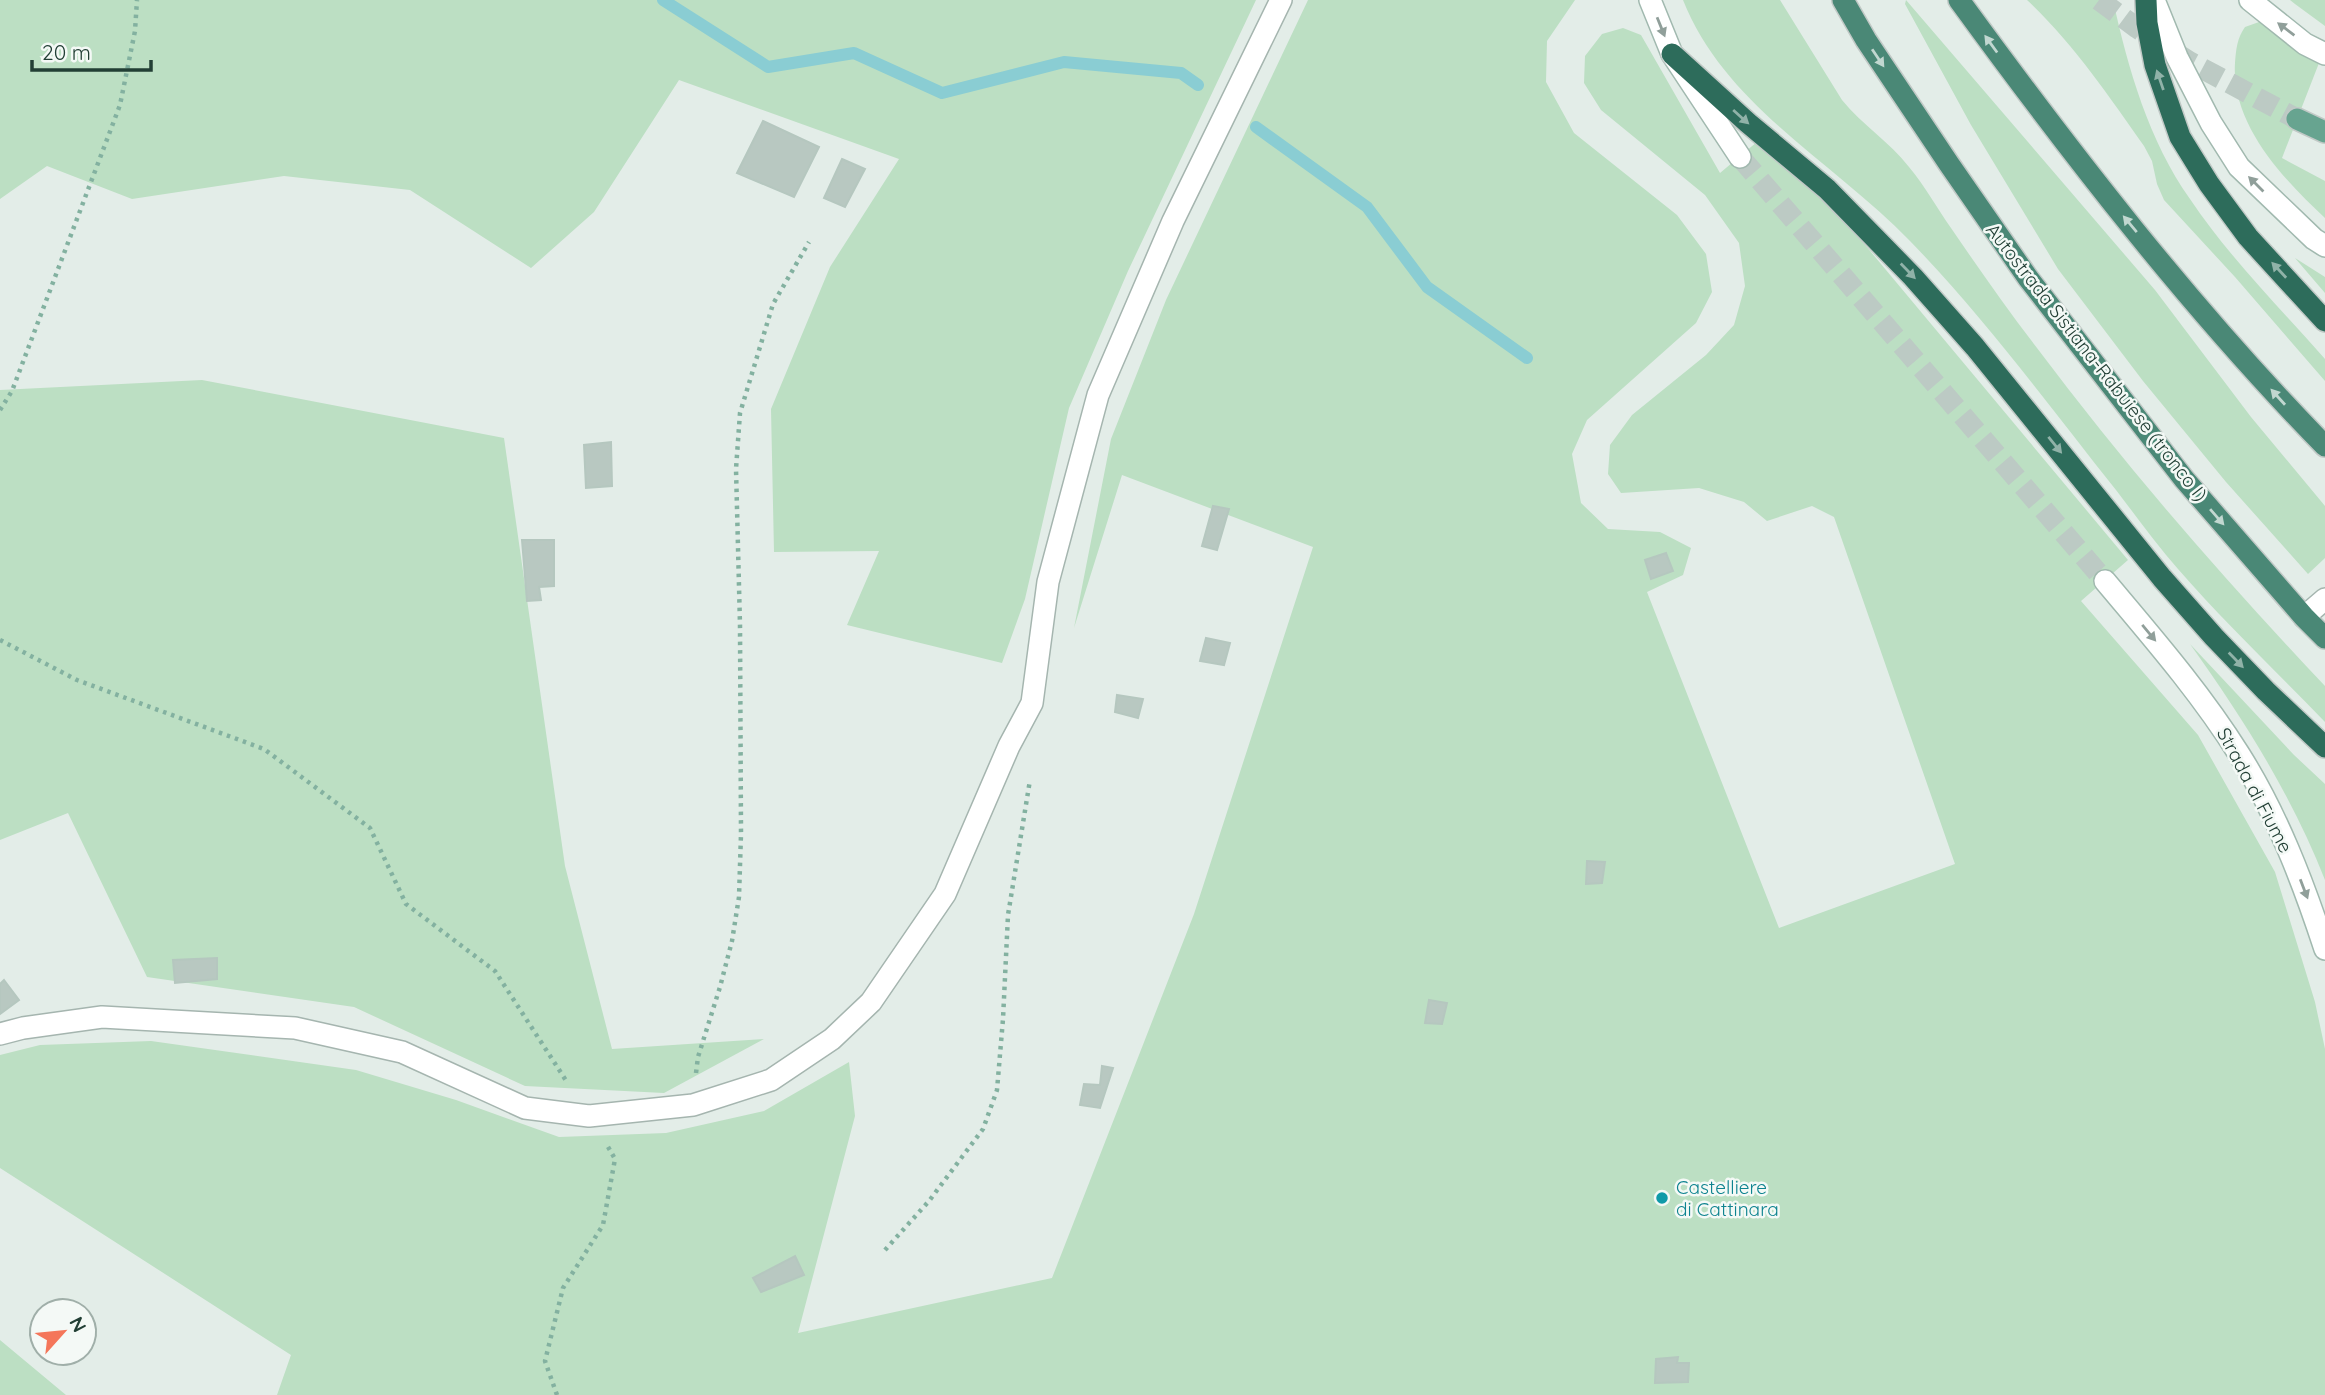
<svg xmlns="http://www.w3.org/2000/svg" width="2325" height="1395" font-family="Quicksand,sans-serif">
<rect width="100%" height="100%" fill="#e3ede8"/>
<!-- green -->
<path fill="#bcdfc3" d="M0 0H1256L1128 271 1069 408 1025 599 1002 663 847 625 879 551 774 552 771 409 830 267 899 159 679 80 594 212 531 268 410 190 284 176 132 199 47 166 0 199Z
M1308 0H1575L1547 41 1546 82 1574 133 1677 215 1706 254 1712 292 1696 323 1587 420 1572 454 1581 503 1608 529 1660 532 1691 548 1683 575 1647 592 1779 928 1955 864 1834 517 1812 506 1767 521 1744 502 1699 488 1621 493 1608 474 1610 445 1632 415 1706 355 1734 325 1745 286 1739 243 1705 195 1601 110 1584 83 1585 56 1602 34 1623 28 1641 35 1720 173 1770 131 2128 560 2081 601 2198 735 2275 872 2315 1002 2325 1049V1395H277L291 1355 0 1168V1055L40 1045 151 1041 356 1070 456 1100 559 1137 666 1133 764 1111 849 1062 855 1116 798 1333 1052 1278 1194 914 1313 547 1122 475 1074 628 1111 439 1166 300Z
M1683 0H1780L1842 100C1862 125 1890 142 1909 167 1925 186 1937 208 1951 228 1979 269 2007 309 2037 348 2126 467 2223 578 2325 686V722C2276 671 2224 622 2178 569 2156 544 2136 516 2116 490 2049 406 1985 318 1910 241 1834 162 1725 106 1683 0Z
M1906 0 2155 290 2251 417 2325 506V558L2308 574 2226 482 2143 381 2058 269 1971 125 1905 4Z
M2027 0H2113C2128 69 2149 141 2190 199 2229 257 2279 307 2325 359V381L2235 277 2164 200 2157 184 2152 161 2144 146C2108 95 2073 43 2027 0Z
M2290 0H2325V26L2295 4Z
M2259 22 2319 63 2282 158 2325 181V218C2283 179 2231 124 2235 63 2236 50 2237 38 2245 27Z
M2295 258 2325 277V293Z
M202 380 504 438 565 866 612 1049 764 1039 664 1093 525 1086 354 1007 147 977 68 813 0 840V390Z
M2190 644 2294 755 2325 784V880C2291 794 2243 718 2190 644Z
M0 1340 66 1395H0Z"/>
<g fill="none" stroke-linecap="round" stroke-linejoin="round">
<!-- stream -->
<path stroke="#8acdd3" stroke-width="12" d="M663 0 768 67 854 53 942 93 1064 62 1181 73 1198 85
M1256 127 1367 207 1427 287 1527 358"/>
</g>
<!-- building -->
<path fill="#b8c8c1" stroke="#b5c7bf" stroke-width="2" d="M763 121 819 147 794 197 737 173Z
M842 159 865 169 845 207 824 198Z
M611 442 612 486 586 488 584 445Z
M1213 506 1229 509 1217 550 1202 546Z
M522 540H554V586L539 587 541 600 527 601Z
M1666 553 1673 571 1651 579 1645 560Z
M1206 638 1230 643 1224 665 1200 661Z
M1117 695 1143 699 1138 718 1115 712Z
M1587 861 1605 862 1602 883 1586 884Z
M217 958V979L175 983 173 960Z
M4 980 19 1000 0 1014V984Z
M1429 1000 1447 1003 1442 1024 1425 1023Z
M1102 1066 1113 1068 1100 1108 1080 1105 1084 1084 1100 1085Z
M795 1256 804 1275 761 1292 753 1278Z
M1678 1357 1677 1363H1689L1688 1382 1655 1383 1656 1359Z"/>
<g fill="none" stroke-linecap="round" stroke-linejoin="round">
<!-- secondary-tunnel -->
<path stroke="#bccac4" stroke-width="21" stroke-dasharray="21 10" stroke-linecap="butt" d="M1740 157 2105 581"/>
<!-- primary-tunnel -->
<path stroke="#bccac4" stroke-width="21" stroke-dasharray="21 10" stroke-linecap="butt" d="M2099 0 2137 28 2190 62 2297 119"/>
<defs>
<path id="service" d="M2304 617 2325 599"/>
<path id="minor" d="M0 1034 23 1028 102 1017 295 1028 402 1052 525 1108 589 1116 693 1105 771 1080 832 1039 871 1002 945 894 1009 746 1032 703 1048 582 1098 395 1173 221 1281 0"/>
<path id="secondary" d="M1650 0 1672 54 1740 157
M2154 0 2177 57 2211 123 2239 167 2314 239 2325 246
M2250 0 2305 44 2325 54
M2105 581C2152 637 2200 692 2239 754 2277 814 2303 882 2325 949"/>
<path id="primary" d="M2297 119 2325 132"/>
<path id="trunk" d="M1843 0 1866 40 1949 164 2028 278 2184 479 2304 617 2325 638
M1959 0C2072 155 2191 309 2325 446"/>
<path id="motorway" d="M2146 0 2147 23 2155 65 2180 137 2209 184 2248 237 2325 321
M1672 54 1748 123 1827 189 1913 277 1975 347 2162 578 2214 637 2266 691 2325 747"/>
</defs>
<!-- service casing -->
<use href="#service" stroke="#a5b5af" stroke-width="24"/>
<!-- minor casing -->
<use href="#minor" stroke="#a5b5af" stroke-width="24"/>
<!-- secondary casing -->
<use href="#secondary" stroke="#a1b9af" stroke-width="24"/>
<!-- primary casing -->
<use href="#primary" stroke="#c1c9c6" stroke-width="24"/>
<!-- trunk casing -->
<use href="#trunk" stroke="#c1c9c6" stroke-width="24"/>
<!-- motorway casing -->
<use href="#motorway" stroke="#c1c9c6" stroke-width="24"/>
<!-- path -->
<path stroke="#83b1a0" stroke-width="4.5" stroke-dasharray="3.5 5" stroke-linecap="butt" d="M0 410 12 391 120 105 135 31 137 0
M0 640 77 680 264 749 370 828 406 904 495 971 567 1082
M696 1073 698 1057 720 987 732 941 739 897 741 834 740 625 736 469 740 413 773 304 809 242
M885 1250 929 1201 983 1129 997 1090 1003 1019 1008 915 1030 780
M557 1395 545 1361 563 1288 603 1225 615 1159 607 1145"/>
<!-- service -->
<use href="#service" stroke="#fff" stroke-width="21"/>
<!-- minor -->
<use href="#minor" stroke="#fff" stroke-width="21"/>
<!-- secondary -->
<use href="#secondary" stroke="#fff" stroke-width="21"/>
<!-- primary -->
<use href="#primary" stroke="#67a490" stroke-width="21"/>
<!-- trunk -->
<use href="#trunk" stroke="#4a8876" stroke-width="21"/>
<!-- motorway -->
<use href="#motorway" stroke="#2d6c5b" stroke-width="21"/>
</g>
<!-- one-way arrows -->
<defs><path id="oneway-solid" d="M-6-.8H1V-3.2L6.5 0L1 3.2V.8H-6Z" transform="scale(1.75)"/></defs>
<g fill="#909f9a">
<use href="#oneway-solid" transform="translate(1661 27) rotate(68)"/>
<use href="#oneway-solid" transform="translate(2286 29) rotate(-143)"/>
<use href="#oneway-solid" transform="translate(2256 184) rotate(-135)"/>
<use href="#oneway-solid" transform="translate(2149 633) rotate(50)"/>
<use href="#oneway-solid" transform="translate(2304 889) rotate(69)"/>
</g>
<g fill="#c1d7d0">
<use href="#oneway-solid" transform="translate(1991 44) rotate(-126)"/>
<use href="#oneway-solid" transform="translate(1878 58) rotate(56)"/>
<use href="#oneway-solid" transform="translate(2130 224) rotate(-130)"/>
<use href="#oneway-solid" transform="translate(2278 397) rotate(-132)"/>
<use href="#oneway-solid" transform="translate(2217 517) rotate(49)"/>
</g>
<g fill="#90b2a8">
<use href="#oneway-solid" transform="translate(2160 80) rotate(-109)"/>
<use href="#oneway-solid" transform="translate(1741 117) rotate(42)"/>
<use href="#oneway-solid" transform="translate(2279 270) rotate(-133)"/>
<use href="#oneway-solid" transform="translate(1908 271) rotate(46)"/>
<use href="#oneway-solid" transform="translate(2055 445) rotate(51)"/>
<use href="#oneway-solid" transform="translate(2236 660) rotate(46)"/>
</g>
<!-- markers -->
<circle fill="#0f9aa8" stroke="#f4f9f6" stroke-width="2.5" cx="1662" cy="1198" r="7"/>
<g text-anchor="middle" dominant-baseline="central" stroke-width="5" stroke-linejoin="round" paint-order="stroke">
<!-- street labels -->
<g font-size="19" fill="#223f35" stroke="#f4f9f6">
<text transform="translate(2097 362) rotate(52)">Autostrada Sistiana-Rabuiese (tronco I)</text>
<text transform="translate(2255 790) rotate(62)">Strada di Fiume</text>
</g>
<!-- culture labels -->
<g font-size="19" fill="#0d838f" stroke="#f4f9f6" text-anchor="start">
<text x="1676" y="1187">Castelliere<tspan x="1676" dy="22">di Cattinara</tspan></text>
</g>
</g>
<!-- north arrow -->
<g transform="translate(63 1332) rotate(63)"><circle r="33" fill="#f4f9f6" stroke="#a0afa9" stroke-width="2"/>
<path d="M0-5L12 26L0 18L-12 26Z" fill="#f4765a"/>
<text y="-10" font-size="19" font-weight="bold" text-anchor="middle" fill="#223f35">N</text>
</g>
<!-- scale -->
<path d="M32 60v10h119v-10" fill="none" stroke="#223f35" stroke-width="3.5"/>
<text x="42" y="60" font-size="21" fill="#223f35" stroke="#f4f9f6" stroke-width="5" paint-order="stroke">20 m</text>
</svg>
